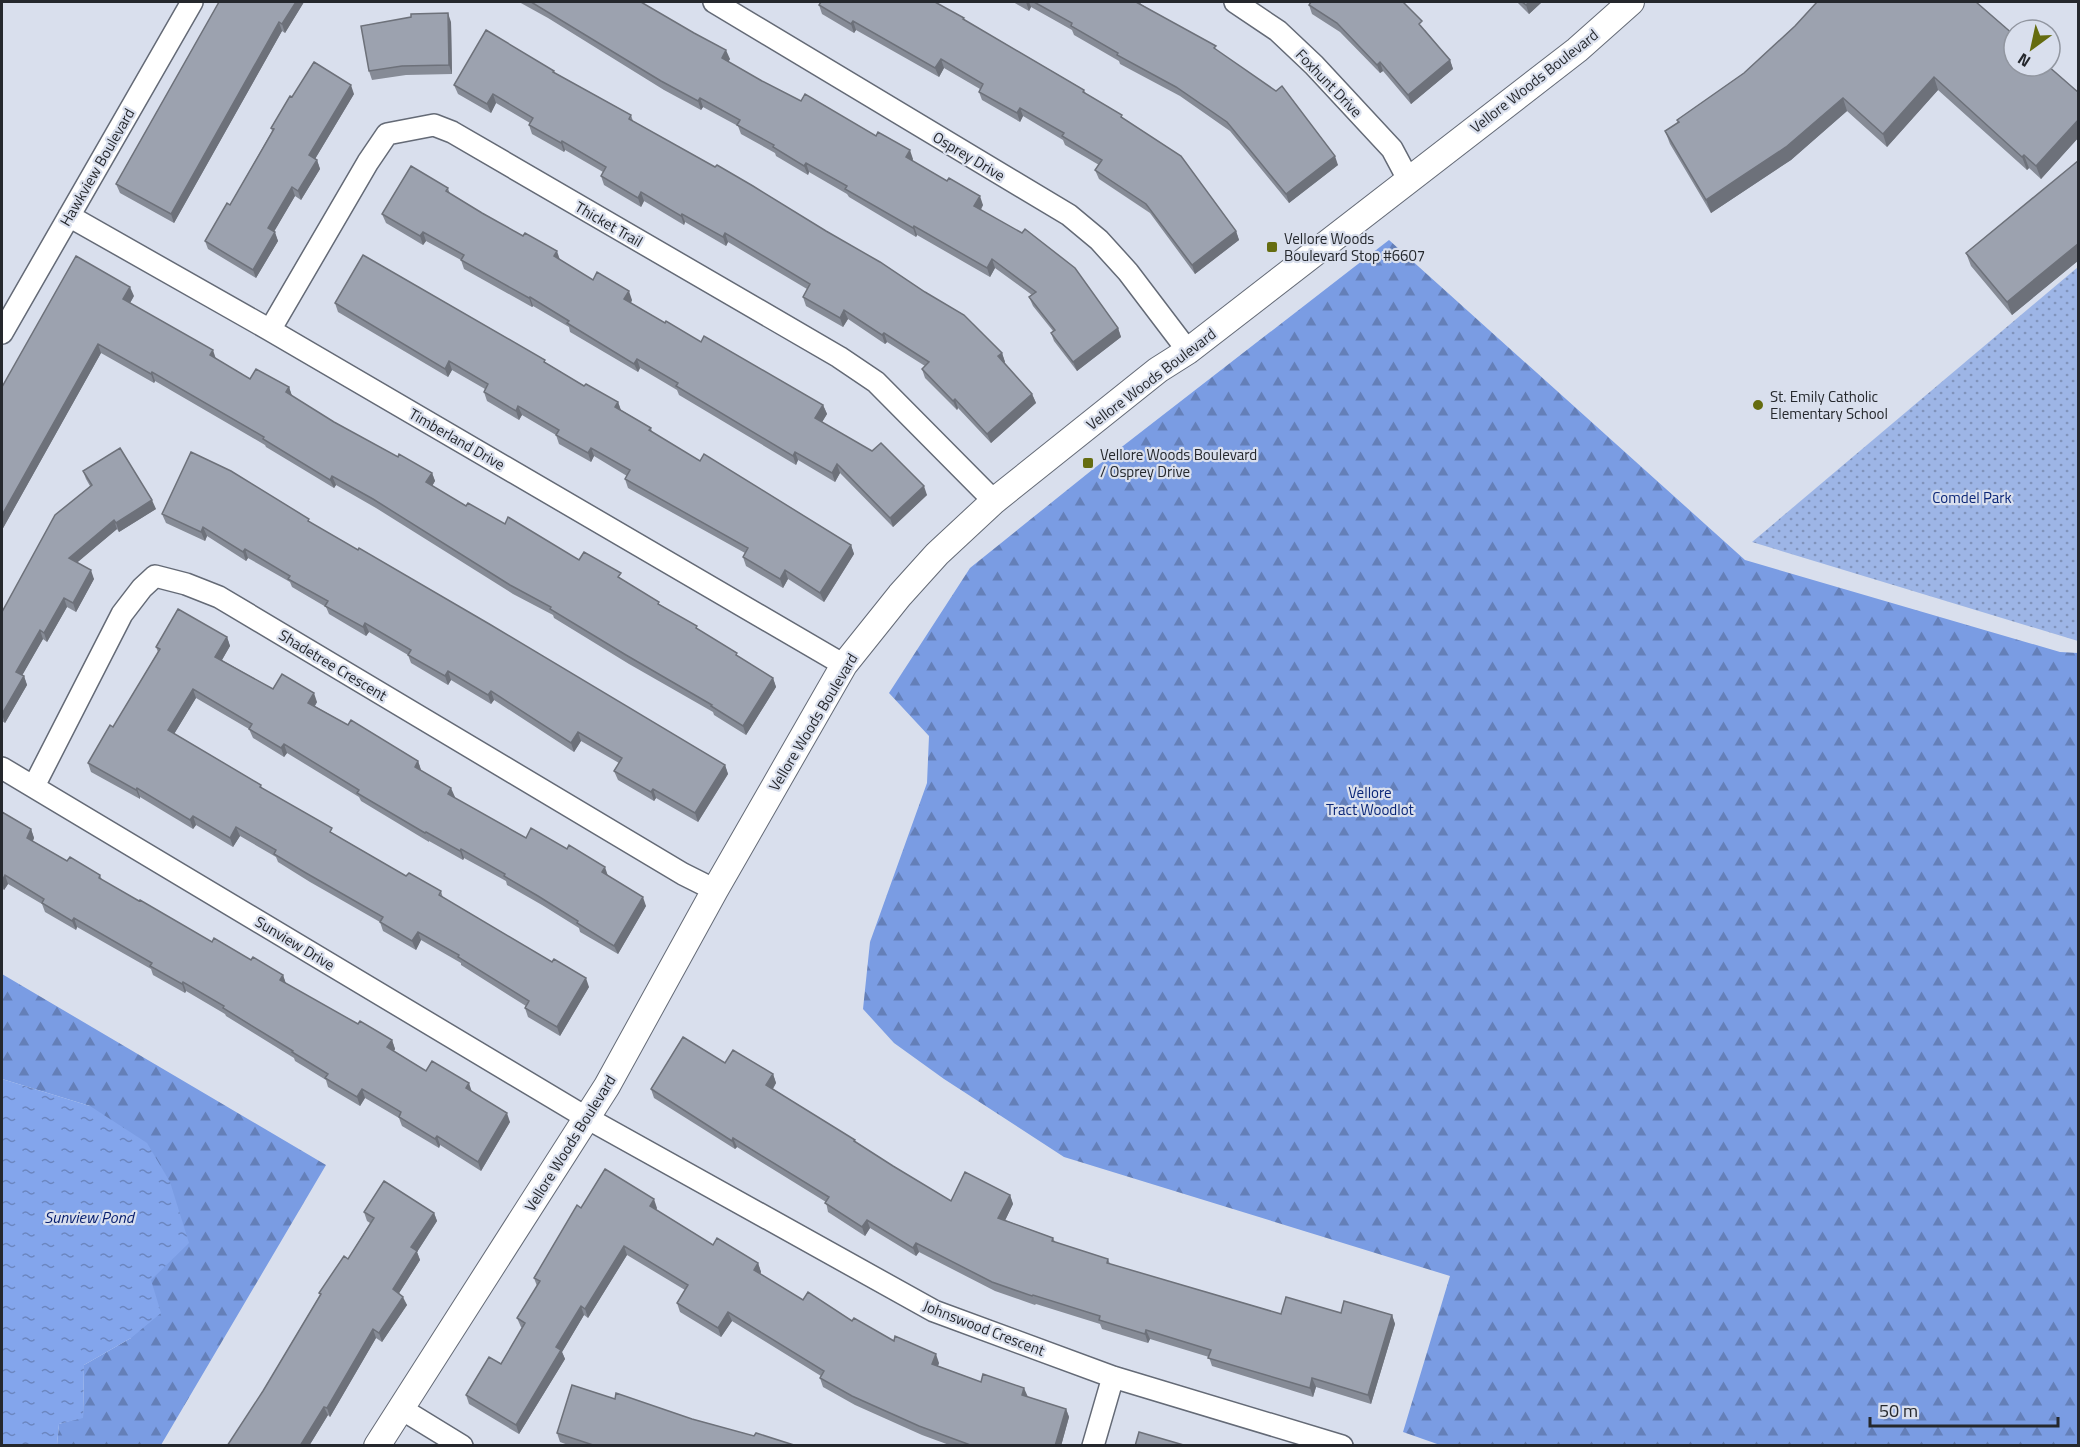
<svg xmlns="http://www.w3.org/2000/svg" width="2080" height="1447" font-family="'Titillium Web',sans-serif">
<defs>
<pattern id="forest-firs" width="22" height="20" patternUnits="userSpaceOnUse" patternTransform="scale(1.5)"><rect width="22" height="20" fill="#7a9ce3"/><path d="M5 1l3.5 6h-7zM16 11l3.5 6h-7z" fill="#647fb8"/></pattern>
<pattern id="park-dots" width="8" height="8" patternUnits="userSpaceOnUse" patternTransform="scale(1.5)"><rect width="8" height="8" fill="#9db5e6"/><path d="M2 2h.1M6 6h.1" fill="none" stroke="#8093bb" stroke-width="1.8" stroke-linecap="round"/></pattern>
<pattern id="water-ripples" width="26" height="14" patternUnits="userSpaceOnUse" patternTransform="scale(1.5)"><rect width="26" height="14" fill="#83a5ec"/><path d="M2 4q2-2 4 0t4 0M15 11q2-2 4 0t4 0" fill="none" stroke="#6b86c0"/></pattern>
</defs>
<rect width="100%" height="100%" fill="#d9dfed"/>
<!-- forest -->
<path fill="url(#forest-firs)" d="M1389 240 1745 560 2060 652 2078 653V1445H1440L1403 1432 1450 1276 1064 1157 944 1079 894 1043 863 1009 870 942 927 783 929 736 889 693 970 568 1092 470Z
M2 974 326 1165 161 1445H57L59 1424 83 1417 84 1365 131 1338 90 1106 2 1079Z"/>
<!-- park -->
<path fill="url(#park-dots)" d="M2078 267V641L1752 542Z"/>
<!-- water -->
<path fill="url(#water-ripples)" d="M2 1079 90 1106 147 1143 170 1182 189 1243 151 1280 161 1313 131 1338 84 1365 83 1418 59 1424 57 1445H2Z"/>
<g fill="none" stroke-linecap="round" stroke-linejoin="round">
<defs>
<path id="minor" d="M714 2 1069 215 1099 240 1128 272 1188 351
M1235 2 1278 31 1314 65 1392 149 1408 179
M69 216 270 330 844 665
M270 330 368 162 387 134 434 125 452 132 839 357 876 382 994 501
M2 333 192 2
M2 768 587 1118 934 1311 1113 1377 1342 1446
M34 786 122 614 142 588 155 576 186 584 219 597 683 874 715 890
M400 1408 462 1446
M1093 1446 1113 1377"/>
<path id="tertiary" d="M377 1446 607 1086 715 890 844 665 900 595 937 554 994 501 1158 370 1188 351 1577 50 1631 2"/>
</defs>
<!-- minor casing -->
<use href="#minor" stroke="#646a76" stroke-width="24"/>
<!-- tertiary casing -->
<use href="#tertiary" stroke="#646a76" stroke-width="28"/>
<!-- minor -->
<use href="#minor" stroke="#fff" stroke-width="21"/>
<!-- tertiary -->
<use href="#tertiary" stroke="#fff" stroke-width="26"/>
</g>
<!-- wall -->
<path fill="#868b96" d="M219 2H304L285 33 282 31 174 223 120 193 116 184Z
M519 2H641L730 59 728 62 762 81 913 159 912 161 983 205 981 210 1118 328 1121 337 1077 371 1054 341 1051 333 1053 331 1033 306 1029 297 1032 295 995 268 990 277 917 235 916 237 849 197 847 194 809 172 808 175 776 156 775 153 741 134 738 126 703 107 701 110 664 90 548 18Z
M1013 2H1140L1141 4 1217 50 1338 165 1289 203 1230 131 1180 96 1120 64 1119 61 1074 35 1072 30 1031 7 1029 11Z
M1517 2H1542L1529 14Z
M819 5 964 20 1084 90 1086 94 1123 119 1236 231 1239 240 1195 274 1150 213 1099 179 1095 170 1099 165 1065 145 1063 140 1023 116 1020 122 982 100 979 92 980 89 944 68 939 77 856 30 854 33 822 14Z
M1309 5 1425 30 1450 60 1453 69 1411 104 1383 71 1380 73 1340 32 1312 14Z
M451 22 452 74 406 75 372 80 369 71Z
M1795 26 2079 93V137L2041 179 2029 168 2027 170 1938 90 1887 147 1847 111 1791 160 1711 213 1670 144 1665 131 1678 123 1677 120 1744 73Z
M555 73 631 115 633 121 1002 353 1005 362 1004 363 1032 394 1036 403 991 443 958 408 957 410 925 378 922 369 925 366 887 342 885 344 848 319 843 327 806 306 803 297 807 289 728 242 726 246 685 222 684 225 644 201 641 207 604 185 601 176 603 172 565 150 564 152 532 134 529 125 530 123 496 103 491 113 458 94 454 85Z
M354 94 315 159 317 160 320 169 301 200 295 196 274 231 278 241 256 278 208 249 205 241 230 205 272 131 271 128 292 97Z
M2079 160V260L2012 315 1971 266 1966 253Z
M448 188 450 194 593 280 632 300 631 303 665 323 823 405 827 414 822 422 927 495 893 527 840 473 835 482 798 460 796 465 679 395 677 390 640 368 638 372 570 332 569 327 533 306 532 307 464 269 461 260 426 241 423 245 386 223 382 214Z
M134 296 130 303 216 359 250 379 289 387 292 396 334 422 398 457 432 473 435 481 432 486 466 506 623 580 739 657 773 678 776 687 746 735 714 715 713 712 629 664 554 618 553 615 513 594 376 508 336 485 334 488 266 447 265 445 155 381 154 383 101 353 2 530V387Z
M335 303 546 363 584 386 618 402 621 410 651 428 652 432 700 461 851 545 854 554 824 602 788 579 783 588 746 566 743 557 745 553 628 488 625 479 627 476 594 456 591 462 559 444 556 435 522 415 519 420 487 401 484 392 485 389 452 370 448 377 338 312Z
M83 471 156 509 119 532 117 529 77 562 94 579 76 612 67 607 47 642 43 639 22 675 24 676 27 685 5 723 2 721V612L90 486 86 479Z
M162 514 311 523 725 765 728 774 698 822 656 798 654 801 618 780 614 771 619 763 581 741 574 752 494 700 491 704 451 680 448 685 411 663 408 655 369 632 366 636 329 614 326 607 292 587 290 582 248 558 246 561 207 536 205 541 166 523Z
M227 637 230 646 222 660 273 689 317 702 315 706 348 725 418 761 421 770 455 797 454 798 526 838 608 876 646 906 618 954 580 932 579 928 542 905 507 885 506 881 464 858 463 860 429 841V842L361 801 359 797 287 753 284 757 253 738 249 729 196 698 174 734 261 785 262 788 334 834 406 876 441 891 443 898 589 987 560 1036 528 1017 525 1008 526 1006 461 965V963L421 940 416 950 383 931 380 922 310 882 278 862 276 857 240 836 233 847 196 825 193 829 140 797V799L91 772 88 763 113 727 158 652 156 647Z
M2 812 31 829 34 838 33 841 67 861 100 875 102 880 212 942 251 960 283 975 286 984 358 1024 392 1040 395 1049 394 1051 426 1071 472 1092 510 1122 481 1171 440 1145 439 1148 402 1126 399 1118 365 1098 360 1106 328 1087 326 1080 295 1061 294 1058 226 1016 225 1014 186 991 185 993 153 975 151 969 77 927 76 930 45 912 42 904 8 884 4 890 2 888Z
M725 1063 773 1074 776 1083 773 1089 893 1166 951 1201 1010 1195 1013 1204 1005 1220 1053 1238 1055 1242 1108 1259 1110 1264 1281 1314 1341 1313 1392 1315 1395 1324 1371 1404 1316 1387 1313 1397 1212 1366 1209 1357 1150 1339 1148 1343 1102 1329 1100 1324 1036 1304 1035 1305 995 1291 919 1252 916 1256 870 1228 865 1236 828 1212 826 1202 737 1147 735 1149 654 1098 651 1089Z
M581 1208H657L656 1210 713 1245 758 1263 761 1272 760 1274 803 1300 852 1321 894 1341 939 1363 938 1366 981 1382 1066 1409 1069 1417 1061 1446H952L922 1435 855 1405 823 1387 820 1378 821 1376 732 1321 721 1337 680 1312 677 1303 685 1290 627 1255 588 1318 584 1315 562 1352 565 1359 519 1434 469 1404 466 1395 501 1364 522 1328 521 1327 517 1318 537 1286 534 1278Z
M364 1212 434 1213 437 1221 417 1252 420 1260 399 1293 407 1305 382 1342 376 1338 330 1417 328 1415 309 1446H227L263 1391 320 1295 319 1293 348 1259 370 1223 367 1221Z
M615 1399 692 1419 754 1436 797 1446H571L560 1442 557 1433Z"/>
<!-- shaded-wall -->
<path fill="#6d717a" d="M296 2H304L285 33 282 24Z
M1026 2H1029L1031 7 1029 11Z
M1529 2H1542L1529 14 1526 5Z
M448 13 451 22 452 74 449 65Z
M853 21 856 30 854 33 851 24Z
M279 22 282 31 174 223 171 214Z
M726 50 730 59 725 67 722 58Z
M941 59 944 68 939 77 935 68Z
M1450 60 1453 69 1411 104 1408 95Z
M1380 62 1383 71 1380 73 1377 65Z
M1934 77 1938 90 1887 147 1883 134Z
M351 85 354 94 312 164 309 155Z
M493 94 496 103 491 113 487 104Z
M700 98 703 107 701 110 698 101Z
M1843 98 1847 111 1791 160 1711 213 1706 200Z
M1020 108 1023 116 1020 122 1017 113Z
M2079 119V137L2041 179 2036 166Z
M562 141 565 150 564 152 561 143Z
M910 150 913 159 909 166 906 157Z
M2024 155 2029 168 2027 170 2022 157Z
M1335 156 1338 165 1289 203 1286 194Z
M317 160 320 169 301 200 298 191Z
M806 163 809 172 808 175 804 166Z
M292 187 295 196 271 237 268 228Z
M641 192 644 201 641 207 638 198Z
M980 196 983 205 977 215 974 206Z
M682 214 685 222 684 225 681 216Z
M914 226 917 235 916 237 913 228Z
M1236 231 1239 240 1195 274 1192 265Z
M275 232 278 241 256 278 253 270Z
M423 232 426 241 423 245 420 236Z
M725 233 728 242 726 246 723 237Z
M2079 243V260L2012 315 2007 302Z
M557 251 560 260 554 256Z
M992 259 995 268 990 277 987 268Z
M130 287 134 296 127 308 123 299Z
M629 291 632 300 628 308 624 299Z
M530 297 533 306 532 307 529 298Z
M844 310 848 319 843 327 840 318Z
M1118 328 1121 337 1077 371 1073 362Z
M884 333 887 342 885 344 882 335Z
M98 344 101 353 2 530V515Z
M213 350 216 359 210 355Z
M1002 353 1005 362 1001 365 998 356Z
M637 359 640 368 638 372 634 364Z
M449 361 452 370 448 377 445 369Z
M152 372 155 381 154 383 151 374Z
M289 387 292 396 286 392Z
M1032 394 1036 403 991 443 987 434Z
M955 399 958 408 957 410 953 401Z
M618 402 621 411 615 407Z
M823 405 827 414 819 427 815 418Z
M518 406 522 415 519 420 516 411Z
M591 448 594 456 591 462 588 453Z
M795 452 798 460 796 465 793 456Z
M837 464 840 473 835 482 832 473Z
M432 473 435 481 429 491 426 482Z
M332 476 336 485 334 488 330 480Z
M924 486 927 495 893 527 890 518Z
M152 500 156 509 119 532 116 523Z
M114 520 117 529 72 567 69 558Z
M203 527 207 536 205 541 201 532Z
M851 545 854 554 824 602 820 593Z
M245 549 248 558 246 561 243 552Z
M91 570 94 579 76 612 73 603Z
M785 570 788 579 783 588 780 579Z
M64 598 67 607 47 642 44 633Z
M365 623 369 632 366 636 363 627Z
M40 630 43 639 19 681 16 672Z
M227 637 230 646 219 665 215 657Z
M448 671 451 680 448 685 445 676Z
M24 676 27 685 5 723 2 714Z
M773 678 776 687 746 735 743 726Z
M193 689 196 698 171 739 168 730Z
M491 691 494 700 491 704 488 695Z
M314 693 317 702 311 712 308 703Z
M578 732 581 741 574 752 571 743Z
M284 744 287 753 284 757 281 748Z
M418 761 421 770 415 767Z
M725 765 728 774 698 822 695 813Z
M137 788 140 797V799L136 790Z
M451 788 455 797 451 803 448 794Z
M653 789 656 798 654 801 651 792Z
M193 816 196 825 193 829 190 820Z
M236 827 240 836 233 847 230 838Z
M31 829 34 838 30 846 27 838Z
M461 849 464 858 463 860 460 851Z
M605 867 608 876 605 881 602 872Z
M5 875 8 884 4 890 2 881Z
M643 897 646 906 618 954 614 946Z
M74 918 77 927 76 930 72 921Z
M418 932 421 940 416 950 412 941Z
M283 975 286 984 280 980Z
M586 978 589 987 560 1036 557 1027Z
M183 982 186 991 185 993 182 984Z
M392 1040 395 1049 391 1056 387 1047Z
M773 1074 776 1083 770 1093 766 1085Z
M469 1083 472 1092 466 1088Z
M362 1089 365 1098 360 1106 357 1097Z
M507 1113 510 1122 481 1171 478 1162Z
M437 1136 440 1145 439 1148 435 1139Z
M733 1138 737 1147 735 1149 732 1141Z
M1010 1195 1013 1204 1002 1227 998 1218Z
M654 1199 657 1208 653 1215 650 1206Z
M434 1213 437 1221 417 1252 420 1260 396 1298 393 1289 411 1247Z
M867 1220 870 1228 865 1236 862 1227Z
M916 1243 919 1252 916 1256 913 1248Z
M624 1246 627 1255 588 1318 585 1309Z
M758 1263 761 1272 757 1279 754 1270Z
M403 1297 407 1305 382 1342 379 1333Z
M581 1306 584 1315 562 1352 565 1359 519 1434 516 1425 556 1347Z
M728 1312 732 1321 721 1337 718 1328Z
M1392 1315 1395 1324 1371 1404 1368 1395Z
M373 1329 376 1338 330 1417 327 1408Z
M1146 1330 1150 1339 1148 1343 1145 1334Z
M936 1354 939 1363 935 1373 932 1364Z
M1312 1378 1316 1387 1313 1397 1310 1388Z
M1024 1388 1028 1397 1022 1395Z
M324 1407 328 1415 309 1446H300Z
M1066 1409 1069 1417 1061 1446H1055Z"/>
<!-- building -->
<path fill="#9ca2af" stroke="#6d717a" stroke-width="1.5" d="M219 2H296L282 24 279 22 171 214 116 184Z
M531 2H641L694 33 726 50 722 58 762 81 801 101 805 94 876 136 878 132 910 150 906 157 947 181 949 178 980 196 974 206 1022 233 1025 229 1075 268 1118 328 1073 362 1051 333 1055 330 1029 297 1036 292 992 259 987 268 914 226 913 228 845 189 847 186 806 163 804 166 773 147 774 145 737 125 740 120 700 98 698 101 661 81Z
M821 2H935L964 18 963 19 1084 90 1083 92 1122 115 1121 117 1181 156 1236 231 1192 265 1146 204 1095 170 1102 160 1062 136 1064 133 1020 108 1017 113 979 92 983 84 941 59 935 68 853 21 851 24 819 5Z
M1034 2H1136L1216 46 1214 48 1276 91 1282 86 1335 156 1286 194 1227 122 1176 87 1117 55 1118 53 1071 26 1072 23Z
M1311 2H1403L1422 21 1419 24 1450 60 1408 95 1380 62 1377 65 1337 23 1309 5Z
M1522 2H1529L1526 5Z
M1817 2H1976L2014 35V66H2048L2079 93V119L2036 166 2024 155 2022 157 1934 77 1883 134 1843 98 1786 147 1706 200 1665 131 1679 122 1677 120 1744 73 1795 26Z
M448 13 449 65 402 66 369 71 361 26 411 17V14Z
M486 30 554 71 553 72 631 115 629 119 715 167 717 165 753 186 826 231 880 262 925 292 964 315 1002 353 998 356 1032 394 987 434 955 399 953 401 922 369 929 362 884 333 882 335 844 310 840 318 803 297 810 284 725 233 723 237 682 214 681 216 641 192 638 198 601 176 606 167 562 141 561 143 529 125 533 118 493 94 487 104 454 85Z
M314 62 351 85 309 155 317 160 298 191 292 187 268 228 275 232 253 270 205 241 227 203 230 205 274 129 271 128 290 96 292 97Z
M2079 160V243L2007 302 1966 253Z
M411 166 448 188 446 191 482 213 523 236 525 233 557 251 554 256 593 280 597 272 629 291 624 299 665 323 666 321 701 342 704 336 823 405 815 418 872 451 881 443 924 486 890 518 837 464 832 473 795 452 793 456 676 386 678 383 637 359 634 364 567 323 569 321 530 297 529 298 461 260 464 255 423 232 420 236 382 214Z
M363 255 545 360 544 362 584 386 586 384 618 402 615 407 651 428 649 430 700 461 704 454 851 545 820 593 785 570 780 579 743 557 748 548 625 479 630 470 591 448 588 453 556 435 559 430 518 406 516 411 484 392 488 384 449 361 445 369 335 303Z
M76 256 130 287 123 299 213 350 210 355 250 379 256 369 289 387 286 392 334 422 398 457 399 454 432 473 426 482 466 506 468 503 505 524 508 517 579 560 584 552 621 573 618 577 659 602 658 604 697 626 696 628 737 653 736 655 773 678 743 726 711 706 712 705 626 655 550 609 551 607 510 585 373 499 332 476 330 480 263 439 264 437 152 372 151 374 98 344 2 515V387Z
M120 448 152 500 116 523 114 520 69 558 91 570 73 603 64 598 44 633 40 630 16 672 24 676 2 714V612L55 515 92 485 83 471Z
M191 452 231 471 309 519 308 521 358 550 359 548 491 625 725 765 695 813 653 789 651 792 614 771 622 758 578 732 571 743 491 691 488 695 448 671 445 676 408 655 411 650 365 623 363 627 325 606 328 601 288 579 290 576 245 549 243 552 203 527 201 532 162 514Z
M178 609 227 637 215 657 273 689 282 674 314 693 308 703 348 725 351 720 418 761 415 767 451 788 448 794 526 838 531 828 567 849 569 845 605 867 602 872 643 897 614 946 577 923 578 921 538 896 504 876 505 874 461 849 460 851 426 832 425 833 357 793 359 790 284 744 281 748 249 729 252 724 193 689 168 730 261 785 260 787 332 828 330 832 406 876 409 873 441 891 439 895 552 962 554 959 586 978 557 1027 525 1008 529 1001 458 957 459 955 418 932 412 941 380 922 383 917 306 873 274 854 276 850 236 827 230 838 193 816 190 820 137 788 136 790 88 763 110 725 113 727 160 649 156 647Z
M2 812 31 829 27 838 67 861 70 857 100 875 99 878 139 901 140 900 212 942 214 938 251 960 253 957 283 975 280 980 358 1024 360 1021 392 1040 387 1047 426 1071 432 1061 469 1083 466 1088 507 1113 478 1162 437 1136 435 1139 399 1117 401 1112 362 1089 357 1097 325 1078 328 1074 292 1052 293 1051 223 1008 224 1006 183 982 182 984 150 966 152 963 74 918 72 921 42 903 44 899 5 875 2 881Z
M683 1037 725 1063 733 1050 773 1074 766 1085 855 1140 854 1141 893 1166 951 1201 965 1172 1010 1195 998 1218 1053 1238 1052 1241 1108 1259 1107 1263 1281 1314 1286 1297 1341 1313 1344 1301 1392 1315 1368 1395 1312 1378 1310 1388 1208 1358 1211 1350 1146 1330 1145 1334 1099 1320 1100 1316 1033 1295 1032 1296 992 1282 916 1243 913 1248 867 1220 862 1227 825 1203 829 1197 733 1138 732 1141 651 1089Z
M605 1169 654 1199 650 1206 713 1245 717 1238 758 1263 754 1270 803 1300 808 1292 852 1321 854 1318 894 1341 895 1336 936 1354 932 1364 981 1382 983 1374 1024 1388 1022 1395 1066 1409 1055 1446H973L919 1426 852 1396 820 1378 824 1371 728 1312 718 1328 677 1303 688 1285 624 1246 585 1309 581 1306 556 1347 561 1350 516 1425 466 1395 489 1357 501 1364 525 1323 517 1318 540 1281 534 1278 577 1205 581 1208Z
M384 1181 434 1213 411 1247 417 1251 393 1289 403 1297 379 1333 373 1329 327 1408 324 1407 300 1446H227L263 1391 321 1294 319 1293 344 1256 348 1259 374 1218 364 1212Z
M572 1385 615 1399 616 1393 692 1419 754 1436 756 1433 797 1446H596L557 1433Z
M1139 1432 1187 1446H1135Z"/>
<!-- markers -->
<g fill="#656c10" stroke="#d9dfed" stroke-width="2">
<rect x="1266" y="241" width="12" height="12" rx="3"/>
<circle cx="1758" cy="405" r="6"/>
<rect x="1082" y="457" width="12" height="12" rx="3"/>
</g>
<g text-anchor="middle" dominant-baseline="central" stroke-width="4.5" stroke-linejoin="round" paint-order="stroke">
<!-- street labels -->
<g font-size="15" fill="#25282d" stroke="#d9dfed">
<text transform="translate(1534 81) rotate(-38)">Vellore Woods Boulevard</text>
<text transform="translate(1329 83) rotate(46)">Foxhunt Drive</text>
<text transform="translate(969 156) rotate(31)">Osprey Drive</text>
<text transform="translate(97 167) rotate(-60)">Hawkview Boulevard</text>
<text transform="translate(609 224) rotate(30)">Thicket Trail</text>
<text transform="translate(1151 379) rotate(-37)">Vellore Woods Boulevard</text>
<text transform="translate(457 439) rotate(30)">Timberland Drive</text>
<text transform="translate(333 665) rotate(31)">Shadetree Crescent</text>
<text transform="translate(813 722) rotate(-59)">Vellore Woods Boulevard</text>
<text transform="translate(295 943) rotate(31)">Sunview Drive</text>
<text transform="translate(570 1143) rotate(-58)">Vellore Woods Boulevard</text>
<text transform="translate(984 1328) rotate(21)">Johnswood Crescent</text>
</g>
<!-- poi labels -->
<g font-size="15" fill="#25282d" stroke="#d9dfed" text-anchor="start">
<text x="1284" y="238">Vellore Woods<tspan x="1284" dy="17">Boulevard Stop #6607</tspan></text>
<text x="1770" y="396">St. Emily Catholic<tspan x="1770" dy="17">Elementary School</tspan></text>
<text x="1100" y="454">Vellore Woods Boulevard<tspan x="1100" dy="17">/ Osprey Drive</tspan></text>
</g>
<!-- park labels -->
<g font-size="15" fill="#0a2677" stroke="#d9dfed">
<text x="1972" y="497">Comdel Park</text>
<text x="1370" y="792">Vellore<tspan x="1370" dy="17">Tract Woodlot</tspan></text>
</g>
<!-- water labels -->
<g font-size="16" font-style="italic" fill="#041c6d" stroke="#d9dfed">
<text x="89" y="1217">Sunview Pond</text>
</g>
</g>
<!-- border -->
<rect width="2080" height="1447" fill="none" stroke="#25282d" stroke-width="6"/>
<!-- north arrow -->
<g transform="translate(2032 48) rotate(213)"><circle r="28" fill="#d9dfed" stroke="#9196a0" stroke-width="1.5"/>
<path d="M0-4.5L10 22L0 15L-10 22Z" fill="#656c10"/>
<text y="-9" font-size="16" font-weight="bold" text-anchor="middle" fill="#25282d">N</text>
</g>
<!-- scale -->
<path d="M1870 1417v9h188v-9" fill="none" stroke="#25282d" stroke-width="3"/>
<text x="1879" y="1417" font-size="18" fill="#25282d" stroke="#d9dfed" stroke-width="4.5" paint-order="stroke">50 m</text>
</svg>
